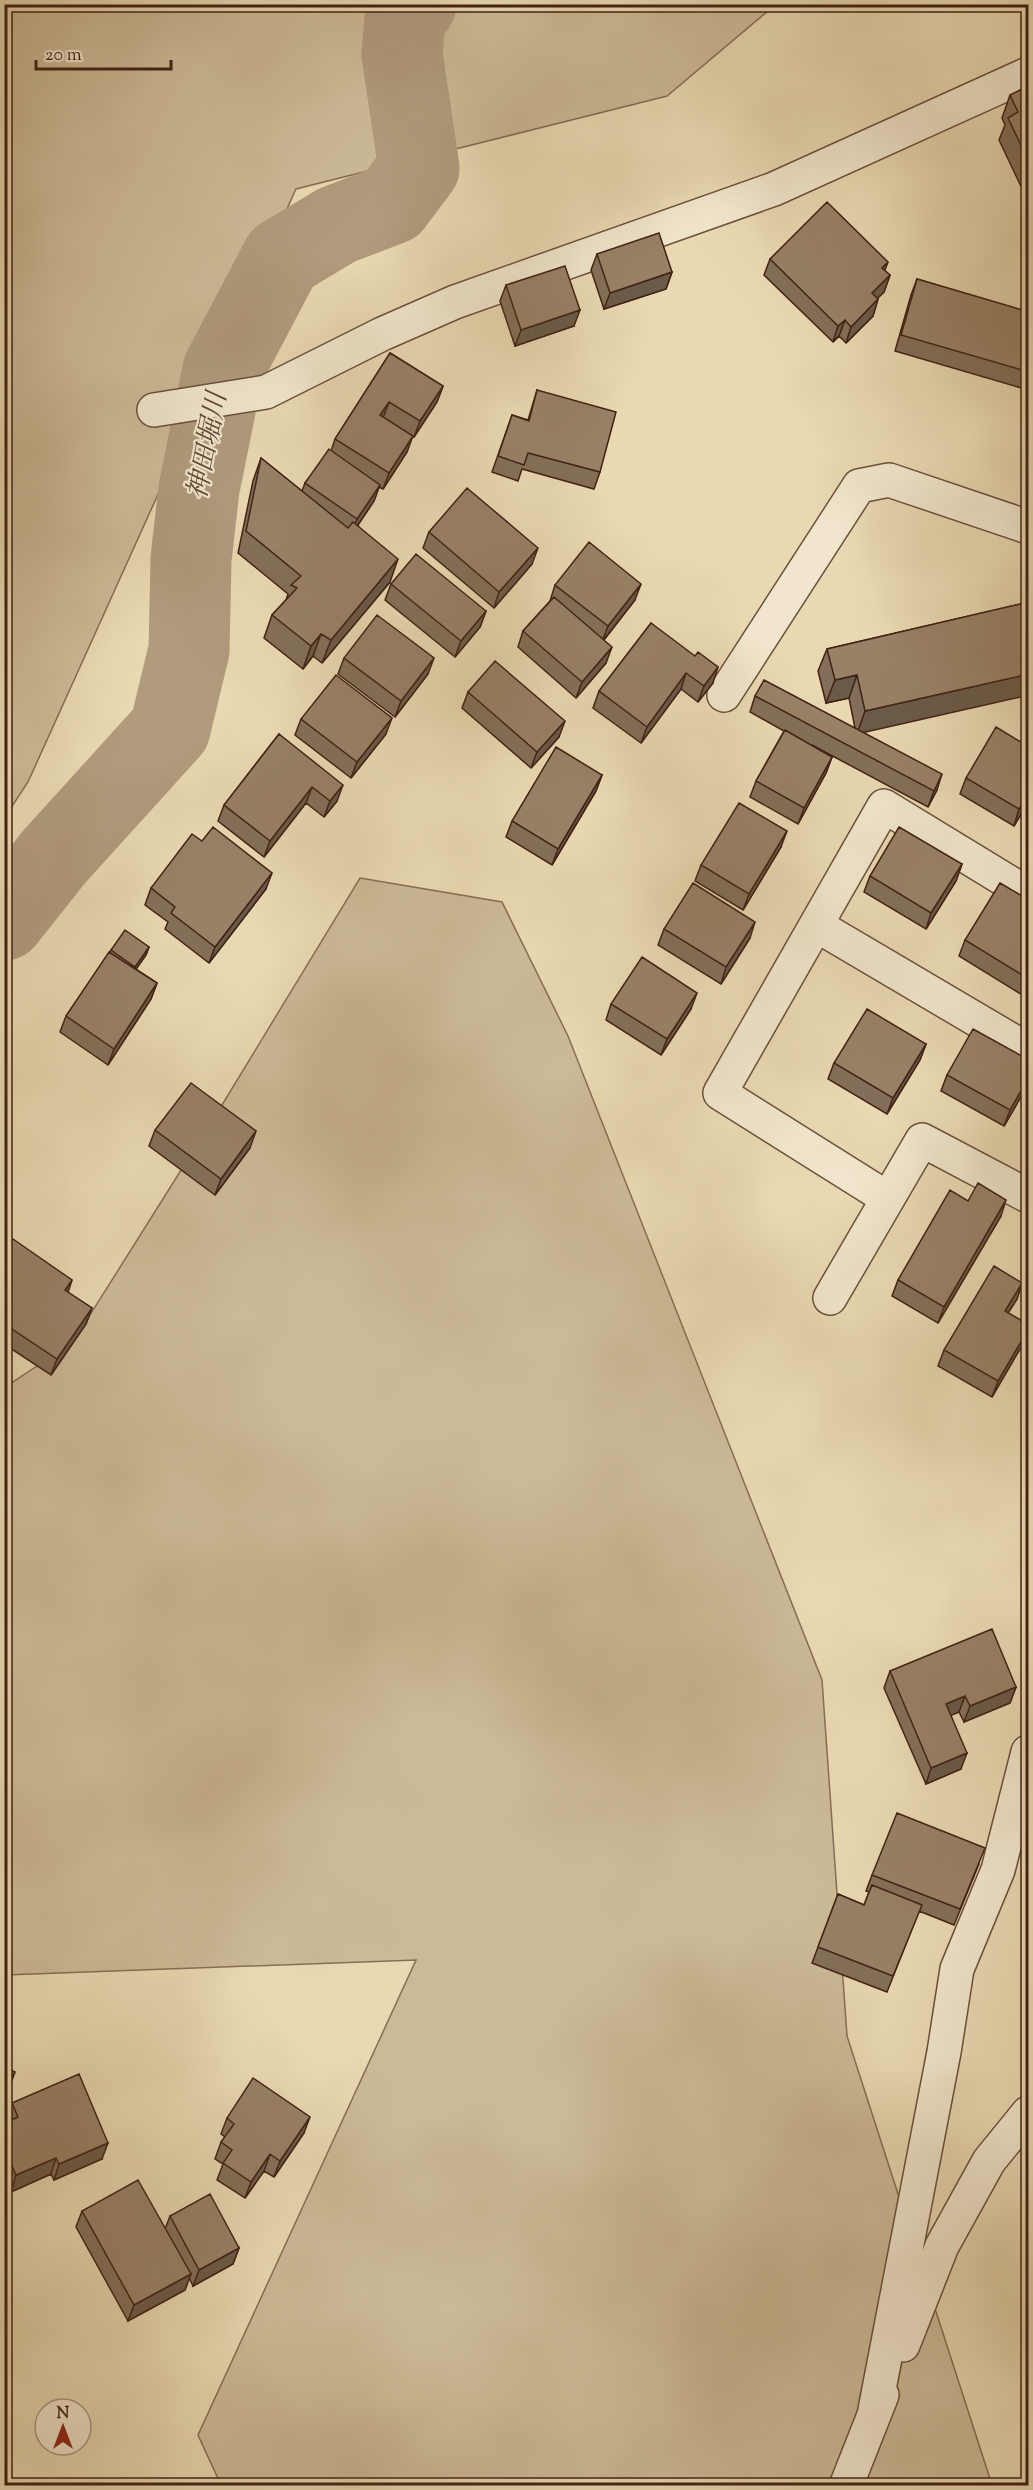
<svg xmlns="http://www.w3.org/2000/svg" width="1033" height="2490" font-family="'Sorts Mill Goudy','Noto Serif JP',serif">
<rect width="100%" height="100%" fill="#e9d9b2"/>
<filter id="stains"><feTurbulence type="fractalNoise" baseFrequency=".00333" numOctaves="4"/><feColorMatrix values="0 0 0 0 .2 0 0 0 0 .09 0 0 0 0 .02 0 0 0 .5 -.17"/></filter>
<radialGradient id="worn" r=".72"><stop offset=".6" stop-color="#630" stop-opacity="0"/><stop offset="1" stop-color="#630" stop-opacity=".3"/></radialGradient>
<!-- green -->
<path fill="#ccba97" stroke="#866e56" stroke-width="1.5" d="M5 5H775L667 96 296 189 28 782 5 817Z
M360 878 502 902 568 1036 822 1680 847 2036 992 2485H221L198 2435 416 1960 5 1975 4 1388 73 1342 222 1105Z"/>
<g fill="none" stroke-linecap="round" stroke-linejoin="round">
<!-- river -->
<path stroke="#b09b7d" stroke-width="81" d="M4 920 54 857 170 729 189 650 191 559 199 489 223 370 282 258 337 225 392 204 419 168 402 54 405 19 416 4"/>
<defs>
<path id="minor" d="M154 410 266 392 382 334 455 302 774 189 1028 74
M724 695 859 486 889 480 1028 527
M816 925 1028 1050
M887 1198 720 1093 884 806 1028 894
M830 1298 922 1140 1028 1196
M903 2345 942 2246 989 2161 1028 2113
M874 2415 944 2052 957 1969 998 1870 1028 1752
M846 2486 882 2395"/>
</defs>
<!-- minor casing -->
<use href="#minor" stroke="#6b503c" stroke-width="36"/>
<!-- minor -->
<use href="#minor" stroke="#f1e6cd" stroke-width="33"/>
</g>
<!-- wall -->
<path fill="#836f59" stroke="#412215" stroke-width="1.5" d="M1029 86V195L1026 197 999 140 1005 125 1002 118 1010 95Z
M597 254 672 272 666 289 604 309 591 270Z
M770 259 885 271 890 275 884 292 877 298 878 299 873 316 846 343 839 336 833 342 764 275Z
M917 279 1029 312V378L1025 389 895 351 911 295Z
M506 285 574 326 515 346 500 301Z
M390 353 443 386 437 402 414 437 412 436 407 452 383 489 379 487 374 501 358 525 390 582 322 663 313 656 303 669 264 638 272 615 286 600 288 594 238 553 253 481 261 458 302 491 305 483 331 451 335 439Z
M537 390 600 472 594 489 522 469 518 481 492 472 512 415 528 420Z
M429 532 532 564 494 608 423 548Z
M391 584 486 611 480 627 455 657 385 600Z
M555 585 635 600 604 640 606 663 576 698 518 647 523 631 550 601Z
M1029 602 863 732 937 790 928 807 812 745 832 757 826 773 798 824 750 797 756 781 784 731 750 712 755 696 855 728 849 698 826 703 818 671 827 649Z
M651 623 713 683 698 702 681 689 641 743 593 708 599 691Z
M344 658 428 674 395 717 338 674Z
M468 692 559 737 531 768 462 708Z
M301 719 386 734 351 778 295 735Z
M279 734 337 801 324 817 306 803 264 857 218 821 224 805Z
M1029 747V801L1014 826 960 794 966 778Z
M602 775 596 791 552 865 506 837 512 821Z
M202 841 266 889 209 963 165 929 168 922 145 905 151 888Z
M781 847 743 910 695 881 701 865Z
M962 864 956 881 926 929 864 892 870 876Z
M1029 900V989L1024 996 959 956 965 940Z
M664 929 750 938 721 984 658 945Z
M149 947 146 955 136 969 157 983 151 999 108 1065 60 1032 66 1016 111 950Z
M611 1004 691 1009 661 1055 606 1020Z
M926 1044 920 1060 887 1114 828 1079 834 1063Z
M1029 1060V1083L1004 1126 941 1091 947 1075Z
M1027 1124 1029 1125V1144L1022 1140Z
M155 1130 250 1148 215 1195 149 1146Z
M968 1201 1001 1216 938 1323 892 1296 898 1280Z
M4 1252 92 1308 86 1324 51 1375 4 1344Z
M1029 1268V1295L1020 1290 1017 1299 1008 1313 1029 1325V1329L1024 1342 992 1397 938 1366 944 1350 1022 1283Z
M890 1671 1016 1687 1010 1703 964 1722 959 1712 951 1715 961 1769 926 1784 884 1688Z
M979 1864 954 1925 919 1911 887 1992 812 1963 838 1894 864 1905 869 1892 866 1891 872 1875Z
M12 2103 102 2159 54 2180 51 2174 11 2192 4 2178V2123L7 2121 6 2119Z
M227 2118 304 2133 274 2177 264 2171 245 2198 217 2180 223 2164 215 2159 221 2142 225 2137 221 2134Z
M82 2211 165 2229 170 2216 239 2248 233 2264 193 2286 189 2278 185 2290 128 2321 76 2227Z"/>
<!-- shaded-wall -->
<path fill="#6a5a48" stroke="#412215" stroke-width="1.5" d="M888 262 882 278V268Z
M672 272 666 289 604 309 610 293Z
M890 275 884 292 866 310 872 293Z
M878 299 873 316 846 343 851 327Z
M580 310 574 326 515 346 521 330Z
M845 320 839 336 833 342 838 326Z
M443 386 437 402 414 437 420 421Z
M389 402 383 418 380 415Z
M413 436 407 452 383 489 389 473Z
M380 485 374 501 351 535 357 519Z
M538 548 532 564 494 608 499 592Z
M398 559 390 582 322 663 331 640Z
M641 584 635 600 602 642 608 626Z
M486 611 480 627 455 657 461 641Z
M321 634 313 656 303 669 311 646Z
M612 647 606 663 576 698 582 682Z
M434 658 428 674 395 717 401 701Z
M718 667 713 683 698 702 704 686Z
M686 673 681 689 641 743 647 727Z
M1029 674V695L857 734 865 711Z
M857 675 849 698 826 703 835 680Z
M392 718 386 734 351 778 357 762Z
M565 721 559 737 531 768 537 752Z
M832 757 826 773 798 824 804 808Z
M942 774 937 790 928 807 934 791Z
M602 775 596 791 552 865 558 849Z
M343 785 337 801 324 817 330 801Z
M312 787 306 803 264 857 270 841Z
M1029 794V801L1014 826 1019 809Z
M787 831 781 847 743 910 749 894Z
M962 864 956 881 926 929 931 913Z
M272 873 266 889 209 963 215 947Z
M755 922 750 938 721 984 726 967Z
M149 947 146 955 132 975 135 967Z
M157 983 151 999 108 1065 114 1049Z
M1029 984V989L1024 996Z
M697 993 691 1009 661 1055 667 1039Z
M926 1044 920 1060 887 1114 893 1098Z
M1029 1077V1083L1004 1126 1010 1110Z
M256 1131 250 1148 215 1195 221 1179Z
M1006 1200 1001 1216 938 1323 944 1307Z
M72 1280 67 1296 65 1290Z
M1022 1283 1017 1299 999 1327 1005 1311Z
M92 1308 86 1324 51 1375 57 1359Z
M1029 1328 1024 1342 992 1397 998 1381Z
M1016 1687 1010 1703 964 1722 970 1706Z
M965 1696 959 1712 940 1720 946 1704Z
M967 1753 961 1769 926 1784 931 1768Z
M15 2072 9 2089 4 2096V2089Z
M310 2117 304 2133 274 2177 280 2161Z
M108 2143 102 2159 54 2180 59 2164Z
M270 2154 264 2171 245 2198 251 2182Z
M56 2158 51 2174 11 2192 16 2175Z
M239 2248 233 2264 193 2286 199 2270Z
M191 2274 185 2290 128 2321 134 2305Z"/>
<!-- building -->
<path fill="#988167" stroke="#412215" stroke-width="1.5" d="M1029 86V162L1008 118 1018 112 1010 95Z
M827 202 888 262 882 268 890 275 872 293 878 299 851 327 845 320 838 326 770 259Z
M659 233 672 272 610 293 597 254Z
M565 266 580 310 521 330 506 285Z
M917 279 1029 312V372L901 335Z
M390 353 443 386 420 421 389 402 380 415 413 436 389 473 335 439Z
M537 390 616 412 600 472 528 453 524 465 498 456 512 415 529 421Z
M329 449 380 485 357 519 305 483Z
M261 458 348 528 353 522 398 559 331 640 321 634 311 646 272 615 297 588 291 585 301 576 246 531Z
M467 488 538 548 499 592 429 532Z
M589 542 641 584 608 626 555 585Z
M416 554 486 611 461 641 391 584Z
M554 597 612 647 582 682 523 631Z
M1029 602V674L865 711 857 675 835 680 827 649Z
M377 615 434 658 401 701 344 658Z
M651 623 695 656 698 652 718 667 704 686 686 673 647 727 599 691Z
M495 661 565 721 537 752 468 692Z
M336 675 392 718 357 762 301 719Z
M764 680 942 774 934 791 755 696Z
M996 727 1029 747V794L1019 809 966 778Z
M785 730 832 757 804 808 756 781Z
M279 734 343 785 330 801 312 787 270 841 224 805Z
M556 747 602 775 558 849 512 821Z
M739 803 787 831 749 894 701 865Z
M213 827 272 873 215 947 171 913 175 907 151 888 192 834 202 841Z
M899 827 962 864 931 913 870 876Z
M693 883 755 922 726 967 664 929Z
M1000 883 1029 900V979L965 940Z
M125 930 149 947 135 967 111 950Z
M109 952 157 983 114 1049 66 1016Z
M642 957 697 993 667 1039 611 1004Z
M867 1009 926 1044 893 1098 834 1063Z
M973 1029 1029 1060V1077L1010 1110 947 1075Z
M191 1083 256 1131 221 1179 155 1130Z
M978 1183 1006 1200 944 1307 898 1280 950 1190 968 1201Z
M13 1239 72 1280 65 1290 92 1308 57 1359 6 1325 12 1316 4 1311V1252Z
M994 1266 1022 1283 1005 1311 1029 1325V1328L998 1381 944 1350Z
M992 1629 1016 1687 970 1706 965 1696 946 1704 967 1753 931 1768 890 1671Z
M897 1813 985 1848 960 1909 872 1875Z
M872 1885 922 1905 893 1976 818 1947 838 1894 864 1905Z
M4 2066 15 2072 4 2089Z
M79 2074 108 2143 59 2164 56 2158 16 2175 4 2148V2123L18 2117 12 2103Z
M253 2078 310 2117 280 2161 270 2154 251 2182 223 2163 232 2150 221 2142 234 2124 227 2118Z
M138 2180 191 2274 134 2305 82 2211Z
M210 2194 239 2248 199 2270 170 2216Z"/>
<g text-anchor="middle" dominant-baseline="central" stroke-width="4.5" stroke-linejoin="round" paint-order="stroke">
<!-- water labels -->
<g font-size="27" font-style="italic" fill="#624634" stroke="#f1e6cd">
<text transform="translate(209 446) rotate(-79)">神田堀川</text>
</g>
</g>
<!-- margin -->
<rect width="1033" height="2490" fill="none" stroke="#e9d9b2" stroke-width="24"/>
<rect x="6" y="6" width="1021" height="2478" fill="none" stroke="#412215" stroke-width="3"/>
<rect x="12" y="12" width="1009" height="2466" fill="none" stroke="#412215" stroke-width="1.5"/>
<!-- north arrow -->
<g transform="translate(63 2427)"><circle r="28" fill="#f1e6cd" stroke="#ab9883" stroke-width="1.5"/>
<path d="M0-4.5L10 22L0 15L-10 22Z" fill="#8f2418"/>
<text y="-9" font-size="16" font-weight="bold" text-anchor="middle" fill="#412215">N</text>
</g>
<!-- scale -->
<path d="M36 60v9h135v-9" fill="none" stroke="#412215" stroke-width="3"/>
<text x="45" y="60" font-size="18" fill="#412215" stroke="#f1e6cd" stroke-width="4.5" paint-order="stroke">20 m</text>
<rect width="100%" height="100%" filter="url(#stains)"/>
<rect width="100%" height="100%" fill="url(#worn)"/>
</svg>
